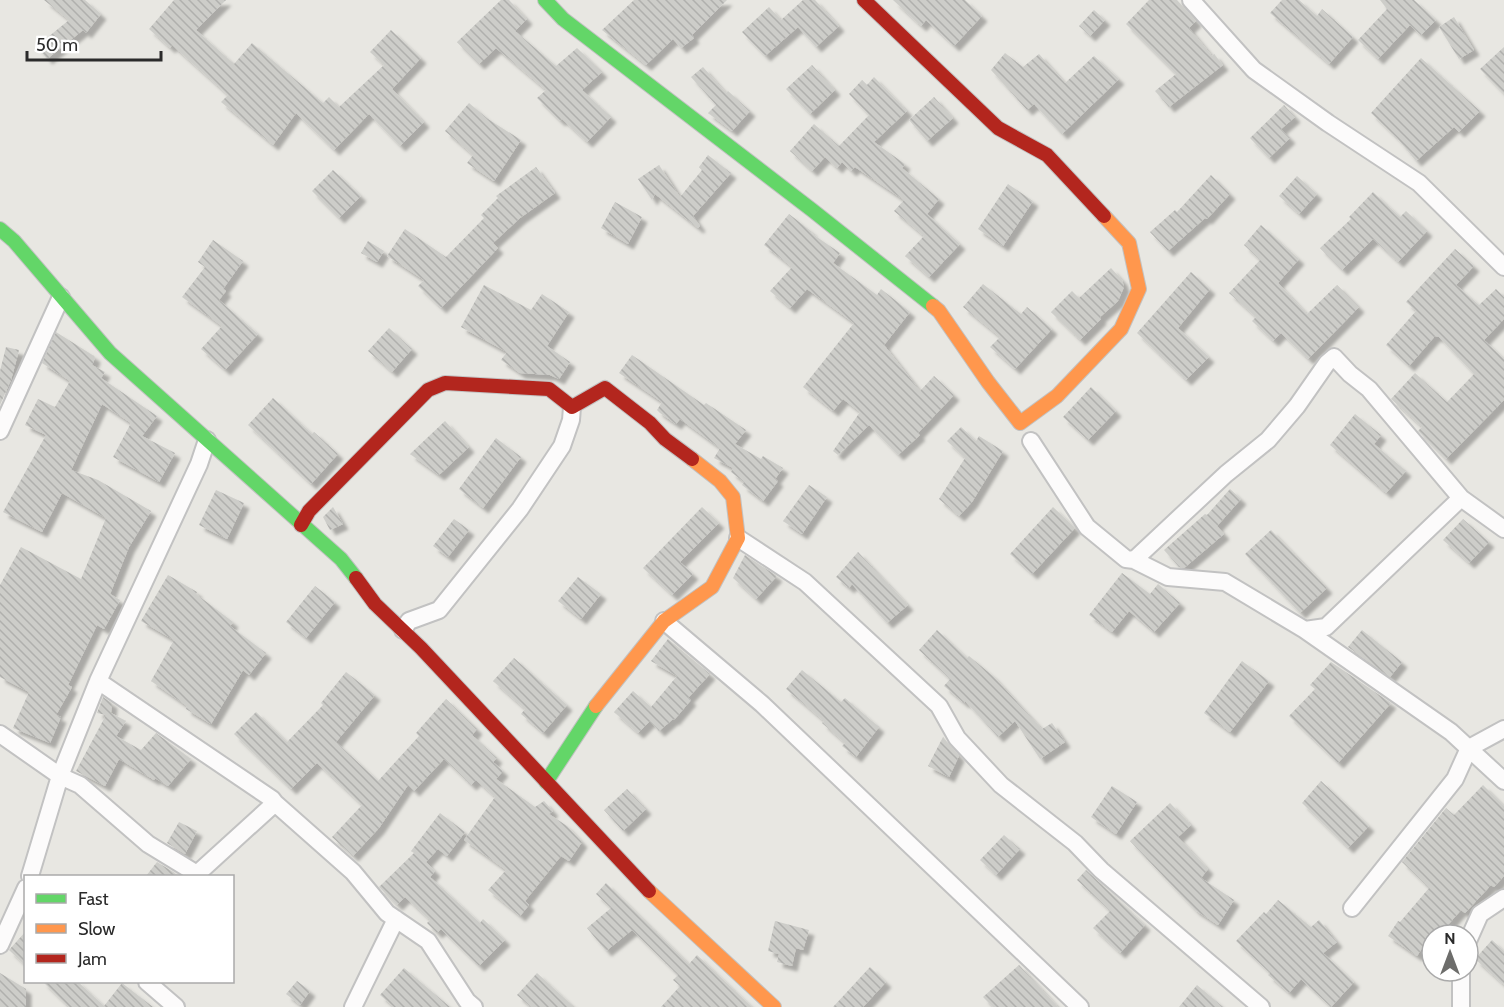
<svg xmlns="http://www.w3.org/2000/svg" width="1504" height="1007" font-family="Cabin,sans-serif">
<defs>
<pattern id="building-back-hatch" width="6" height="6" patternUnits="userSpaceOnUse" patternTransform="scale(1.5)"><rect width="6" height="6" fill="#cdcdc9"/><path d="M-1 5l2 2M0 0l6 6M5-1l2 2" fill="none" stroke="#b0b0ad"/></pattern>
<filter id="shadow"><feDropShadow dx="5.5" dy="5.5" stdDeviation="1.5" flood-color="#0004"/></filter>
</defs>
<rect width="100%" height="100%" fill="#e8e7e2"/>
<!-- building -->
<path fill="url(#building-back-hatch)" filter="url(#shadow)" d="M44 0H85L101 14 86 33 83 30 47 59 37 46 69 20Z
M174 0H226L196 30 234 64 252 43 323 103 329 97 339 107 384 65 370 52 391 30 421 58 392 89 424 122 400 146 369 114 334 150 296 113 273 145 221 102 228 95 219 87 172 45 170 48 149 29Z
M501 0H509L527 19 515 31 556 66 577 48 602 72 582 90 611 117 587 142 562 119 560 121 537 98 546 90 496 48 479 64 457 42Z
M634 0H727L692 35 694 38 681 48 673 39 646 65 602 30Z
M803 0H815L839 26 816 47 798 27 765 56 742 32 769 7 781 20Z
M893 0H965L982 16 954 46 926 20 921 26Z
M1149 0H1177L1196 21 1189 28 1212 56 1214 54 1223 65 1169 107 1155 91 1176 74 1126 24Z
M1282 0H1299L1317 16 1322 9 1353 37 1329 64 1270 13Z
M1380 0H1414L1436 20 1421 35 1410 25 1378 59 1358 40 1387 9Z
M1094 10 1105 20 1090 36 1079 26Z
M1454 17 1474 50 1459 59 1439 27Z
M1504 47V94L1480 69Z
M1005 53 1023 67 1039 54 1065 83 1094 56 1119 79 1062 134 1034 104 1027 110 991 70Z
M1421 58 1480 111 1459 132 1454 127 1416 161 1397 138 1371 113Z
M812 65 835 90 810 114 786 89Z
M703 67 726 93 728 91 750 111 732 131 708 113 716 105 691 77Z
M874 77 907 111 874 142 905 164 902 168 939 199 927 214 960 244 929 277 905 256 924 236 894 211 904 200 855 167 851 171 842 162 837 168 825 157 812 171 790 151 814 124 839 146 869 115 849 94 862 80 867 85Z
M934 97 953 118 927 141 909 120Z
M469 103 488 119 521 140 494 181 467 163 473 155 445 131Z
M1284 105 1295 117 1281 129 1290 138 1269 158 1250 138Z
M708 155 731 173 693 216 700 226 698 228 655 194 652 200 638 179 659 165 680 197 702 170 699 167Z
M536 167 555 193 520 218 493 243 498 248 441 308 418 286 424 280 387 256 405 229 446 257 484 218 481 215 498 198 496 196Z
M333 170 361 196 339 218 312 191Z
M1211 175 1230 194 1207 219 1205 218 1168 251 1150 232 1175 210 1177 212Z
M1297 176 1317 194 1299 214 1279 196Z
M1008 184 1033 201 1003 246 978 229Z
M1373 192 1400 217 1406 211 1427 231 1398 262 1373 239 1342 270 1320 248 1351 219 1349 217Z
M615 202 642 217 628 244 601 228Z
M789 214 812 232 811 233 840 253 833 263 877 295 881 289 910 312 884 345 920 391 934 376 954 395 918 433 920 435 898 455 869 425 838 455 833 451 860 412 843 399 833 411 803 387 854 323 807 289 790 308 770 291 792 267 764 245Z
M1261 225 1299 259 1278 283 1307 314 1337 285 1359 307 1308 359 1281 333 1273 341 1252 321 1256 317 1229 293 1260 260 1244 245Z
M213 240 243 261 223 289 226 291 219 300 258 334 225 370 201 349 222 326 182 297 205 267 198 262Z
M368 241 384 251 377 262 361 253Z
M1455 249 1474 266 1456 285 1479 305 1496 289 1504 297V319L1484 340 1504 359V400L1446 459 1418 431 1422 427 1391 399 1415 373 1447 402 1474 374 1439 337 1435 336 1409 366 1386 345 1416 311 1406 302Z
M1111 268 1122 280 1124 287 1118 301 1100 317 1101 319 1080 340 1051 312 1072 291 1079 298Z
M1191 272 1210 289 1178 328 1209 357 1186 380 1137 333Z
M983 284 1021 314 1027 307 1052 329 1015 369 990 347 1000 337 963 307Z
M484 285 531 310 542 294 569 312 547 346 570 362 559 379 550 375 520 373 501 360 507 352 461 327Z
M389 328 412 349 392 372 368 351Z
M56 332 94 356 95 358 92 365 105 372 101 378 157 416 142 436 175 453 159 482 113 457 131 423 102 404 71 470 98 480 151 511 129 547 110 594 120 600 104 629 97 625 68 685 72 687 56 715 61 717 50 743 13 728 29 692 0 677V585L21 547 81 579 106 518 62 493 42 532 3 512 46 435 25 425 38 399 55 407 70 381 42 363Z
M6 347 19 350 11 380 0 405V371Z
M632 355 704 405 706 403 746 430 735 444 761 459 763 456 783 468 775 479 778 481 763 501 742 485 744 482 731 472 733 468 714 458 720 448 680 419 676 424 660 413 657 410 662 402 619 373Z
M1091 387 1116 411 1088 440 1063 417Z
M273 398 312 434 314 432 338 454 311 484 248 425Z
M1355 414 1381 435 1374 444 1406 471 1386 493 1330 445Z
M445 421 469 447 439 475 410 454Z
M961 427 976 441 979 436 1003 451 972 502 959 516 939 499 965 458 947 441Z
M496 438 521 457 483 508 459 489Z
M809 485 827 497 802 534 783 521Z
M1230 489 1241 499 1217 526 1224 534 1184 568 1179 567 1164 550 1205 514 1207 515Z
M216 490 244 503 227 539 199 525Z
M333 507 343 524 330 530 323 517Z
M702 507 719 523 680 562 693 574 672 595 643 568Z
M1053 507 1075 528 1032 574 1010 554Z
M454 519 469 530 448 557 433 546Z
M1463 519 1489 542 1469 563 1443 540Z
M1271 530 1327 588 1300 613 1245 554Z
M858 552 908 605 887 623 852 584 849 588 836 577Z
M745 555 777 576 756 599 733 578Z
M1122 573 1150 594 1158 584 1180 603 1154 632 1129 611 1112 632 1089 615Z
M168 575 197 592 196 594 233 622 230 626 266 653 249 675 243 670 211 724 186 709 187 706 151 681 174 640 141 621Z
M578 577 601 594 581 619 558 601Z
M315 586 335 602 306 638 286 622Z
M937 630 967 658 969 656 993 676 1042 729 1052 723 1065 742 1040 759 1015 721 998 737 965 701 964 703 944 686 950 679 919 650Z
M1362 630 1402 662 1390 677 1348 647Z
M668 639 710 674 688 698 691 700 674 720 673 719 659 731 650 721 638 733 614 712 633 691 651 707 677 676 651 661Z
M514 658 567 705 543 733 521 714 525 709 493 681Z
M1242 661 1269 681 1230 732 1204 713Z
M1331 662 1391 703 1338 763 1289 716 1315 689 1310 685Z
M802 670 841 702 845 698 879 727 856 757 842 746 845 743 822 723 824 721 786 689Z
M346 672 375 695 336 742 378 781 419 736 416 733 446 699 477 729 472 735 497 758 493 762 503 771 496 779 535 807 544 801 553 811 549 814 567 826 582 842 569 861 561 856 525 901 529 905 520 916 488 890 506 870 464 840 495 797 476 780 471 785 444 759 414 791 408 785 379 828 353 856 332 837 362 805 317 763 291 789 234 734 256 712 287 742 323 705 321 703Z
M103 697 112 703 111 713 126 721 116 736 141 750 156 733 191 759 168 786 155 778 154 780 119 759 105 786 76 771 106 715 97 713Z
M943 737 959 756 949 777 928 766Z
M1321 781 1369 826 1348 848 1302 803Z
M1483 785 1504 806V876L1494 887 1491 885 1465 913 1461 910 1439 935H1432V943L1428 939 1417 956 1388 936 1398 921 1400 922 1429 888 1402 862 1446 808 1454 815Z
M1112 786 1137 802 1116 834 1091 817Z
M627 789 646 809 623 831 604 810Z
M1170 803 1191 825 1178 837 1208 869 1201 878 1234 900 1218 925 1195 910 1130 841Z
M440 813 465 832 447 856 438 849 426 862 435 871 430 877 480 923 483 919 505 940 479 966 441 929 437 933 427 923 430 920 405 897 397 905 379 887 414 853 411 851Z
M179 822 197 831 185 854 167 843Z
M1004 835 1020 849 996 875 980 860Z
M157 862 175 873 174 876H146Z
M1086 870 1145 925 1120 953 1093 928 1110 911 1077 880Z
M606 883 689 964 697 955 752 1007H661L680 986 673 980 678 975 632 930 606 951 587 928 611 908 596 894Z
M1278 900 1311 927 1319 920 1337 942 1323 953 1354 982 1331 1007 1301 979 1289 993 1268 975 1270 973 1236 941 1264 912 1266 914Z
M775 921 809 930 803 950 796 948 792 966 777 962 779 954 768 951Z
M26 931V966L9 950Z
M1492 940 1504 951V985L1475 959Z
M1019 965 1058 1007H993L983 997Z
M870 967 886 982 863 1007H833Z
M404 968 450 1007H394L380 995Z
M0 973 26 989V1007H0Z
M537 973 574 1007H531L517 995Z
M42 981H77L104 1006 122 983 153 1007H69Z
M297 981 310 991 300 1005 286 994Z
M1197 985 1223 1007H1179Z"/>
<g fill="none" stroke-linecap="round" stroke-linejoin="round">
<defs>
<path id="street" d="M1191 0 1254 70 1328 123 1419 183 1504 267
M0 431 61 297
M1031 441 1087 527 1126 559 1134 560 1168 577 1225 582 1305 630
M1461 498 1326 627 1305 630 1451 732 1504 781
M738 538 805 582 939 706 957 738 1001 785 1075 843 1101 870 1261 1007
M1134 560 1226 474 1268 440 1297 406 1327 363 1334 357 1350 374 1369 389 1461 498 1504 529
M664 621 762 704 1080 1007
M403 630 409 621 439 610 520 509 562 446 571 420 572 407
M98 681 272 799 275 803
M0 734 60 776 80 785 148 844 197 874 275 803 353 872 387 913 428 941 467 1001 474 1007
M30 876 60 776 98 681 199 464 207 440
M1352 908 1455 779 1469 748 1504 729
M1468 941 1480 914 1504 898
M0 945 26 888
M147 982 176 1007
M353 1007 396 919
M1461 1007V971"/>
<path id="fast" d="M545 0 563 19 812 210 933 306
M0 229 14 241 110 353 341 559 356 578
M546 782 596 706"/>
<path id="slow" d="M933 306 939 311 988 382 1020 423 1057 396 1121 329 1139 289 1129 243 1104 216
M596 706 664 621 712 587 738 538 733 497 720 481 692 459
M649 891 774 1007"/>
<path id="jam" d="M864 0 998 128 1047 155 1104 216
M301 525 309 511 428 390 445 383 549 389 572 407 605 388 650 423 665 439 692 459
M356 578 375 604 421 648 649 891"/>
</defs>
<!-- street casing -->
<use href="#street" stroke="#c2c2c2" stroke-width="20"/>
<!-- fast casing -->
<use href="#fast" stroke="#c2c2c2" stroke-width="16"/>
<!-- slow casing -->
<use href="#slow" stroke="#c2c2c2" stroke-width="16"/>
<!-- jam casing -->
<use href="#jam" stroke="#c2c2c2" stroke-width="16"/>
<!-- street -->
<use href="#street" stroke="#fcfbfb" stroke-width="16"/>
<!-- fast -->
<use href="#fast" stroke="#63d668" stroke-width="14"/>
<!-- slow -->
<use href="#slow" stroke="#ff974d" stroke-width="14"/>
<!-- jam -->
<use href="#jam" stroke="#b3261e" stroke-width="14"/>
</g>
<!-- legend -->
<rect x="24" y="875" width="210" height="108" fill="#ffffff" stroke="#aaaaaa" stroke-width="1.5"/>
<rect x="36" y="894" width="30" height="9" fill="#63d668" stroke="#aaaaaa" stroke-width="1.5"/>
<text x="78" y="905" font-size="18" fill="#2b2b2b">Fast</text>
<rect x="36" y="924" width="30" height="9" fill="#ff974d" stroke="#aaaaaa" stroke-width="1.5"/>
<text x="78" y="935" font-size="18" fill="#2b2b2b">Slow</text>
<rect x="36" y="954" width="30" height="9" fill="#b3261e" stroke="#aaaaaa" stroke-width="1.5"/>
<text x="78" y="965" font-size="18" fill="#2b2b2b">Jam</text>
<!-- north arrow -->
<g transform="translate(1450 953)"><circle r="28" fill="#ffffff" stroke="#aaaaaa" stroke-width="1.5"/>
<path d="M0-4.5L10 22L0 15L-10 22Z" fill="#6d6d6b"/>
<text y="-9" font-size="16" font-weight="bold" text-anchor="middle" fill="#2b2b2b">N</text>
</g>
<!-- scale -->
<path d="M27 51v9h134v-9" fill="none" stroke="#2b2b2b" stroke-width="3"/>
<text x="36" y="51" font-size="18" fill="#2b2b2b" stroke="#ffffff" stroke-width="4.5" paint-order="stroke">50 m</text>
</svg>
